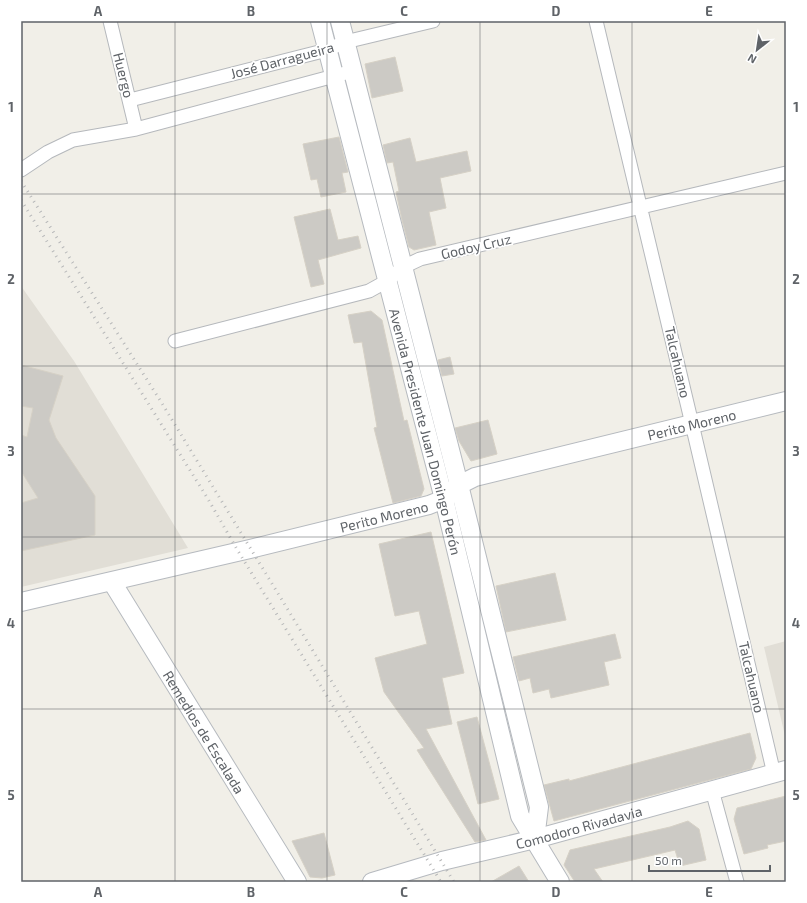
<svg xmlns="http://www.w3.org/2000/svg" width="807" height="903" font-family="'Exo 2',sans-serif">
<rect width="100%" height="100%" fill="#f1efe8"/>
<!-- education -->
<path fill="#e1ded6" d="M21 286 74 361 188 548 21 587Z
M786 641V740L764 647Z"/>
<!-- building -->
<path fill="#cccac5" stroke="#d6d1c6" d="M395 57 403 91 372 98 365 64Z
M339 137 348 172 342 173 346 192 321 197 317 179 311 180 303 144Z
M410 138 416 162 467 151 471 171 440 178 446 208 429 212 436 245 414 250 409 247 402 220 396 192 399 191 393 162 387 163 383 145Z
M330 209 338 240 358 236 361 248 318 260 324 284 311 287 294 217Z
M371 311 382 320 404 421 407 420 424 489 421 496 393 503 374 428 377 427 362 342 354 343 348 315Z
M450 357 454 374 442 376 438 360Z
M21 365 63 376 49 420 56 438 95 496V535L21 551V503L38 498 21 471V435L27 437 33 408 21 406Z
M488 420 497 454 471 461 459 441 455 428Z
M431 532 464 673 442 678 452 724 426 729 486 840 475 842 417 750 424 748 384 692 375 658 427 644 419 611 395 616 379 544Z
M555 573 566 620 506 632 496 586Z
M615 634 621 658 604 662 609 685 551 698 549 689 533 693 530 678 519 681 513 657Z
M477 717 499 799 478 804 457 722Z
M750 733 756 758 751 769 554 821 544 785 569 779V781Z
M786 796V841L767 845 768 848 744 854 734 819 737 808Z
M688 821 699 829 706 860 680 866 675 850 594 869 603 882H575L564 865 570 850 670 827Z
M324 833 335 875 322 878 310 877 292 841Z
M519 866 529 882H491Z"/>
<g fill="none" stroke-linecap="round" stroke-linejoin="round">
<defs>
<path id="street" d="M110 21 136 129
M596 21 692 424 774 774
M130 100 327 50 345 42 433 21
M21 170 48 152 73 140 136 129 353 71
M175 341 369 291 387 281 403 267 420 259 786 173
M712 790 737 882"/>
<g id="secondary">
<path id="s1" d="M320 21 444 499 520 816 560 882"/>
<path d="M340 21 459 485 539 807 535 839"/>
<path id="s2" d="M112 582 297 882"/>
<path id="s3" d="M21 602 250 549 429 505 444 499 459 485 475 477 786 401"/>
<path id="s4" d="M372 882 442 861 535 839 786 770"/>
</g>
</defs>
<!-- street casing -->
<use href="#street" stroke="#b5b8bc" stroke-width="15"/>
<!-- secondary casing -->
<use href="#secondary" stroke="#b6babf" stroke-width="20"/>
<!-- street -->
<use href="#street" stroke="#fff" stroke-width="13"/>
<!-- secondary -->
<use href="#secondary" stroke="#fff" stroke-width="18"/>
<!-- rail -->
<path stroke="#b6b7b8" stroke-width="3" stroke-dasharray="1 5" stroke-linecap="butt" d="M21 181 163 405 454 882
M21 200 208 499 238 551 441 882"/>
</g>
<!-- grid -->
<path fill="none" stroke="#5f6368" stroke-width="1" stroke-opacity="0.55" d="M175 21V882M327 21V882M480 21V882M632 21V882M21 194H786M21 366H786M21 537H786M21 709H786"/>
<g text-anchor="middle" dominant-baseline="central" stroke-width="3.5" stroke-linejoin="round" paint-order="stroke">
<!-- street labels -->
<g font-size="14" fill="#5f6368" stroke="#fff">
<text transform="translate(282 60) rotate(-15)">José Darragueira</text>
<text transform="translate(124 75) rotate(76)">Huergo</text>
<text transform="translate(476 246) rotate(-13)">Godoy Cruz</text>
<text transform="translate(678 362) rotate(77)">Talcahuano</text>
<text stroke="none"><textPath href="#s3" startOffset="697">Perito Moreno</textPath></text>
<text stroke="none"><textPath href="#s1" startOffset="424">Avenida Presidente Juan Domingo Perón</textPath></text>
<text stroke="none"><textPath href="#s3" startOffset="373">Perito Moreno</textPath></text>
<text transform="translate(752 677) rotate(77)">Talcahuano</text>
<text stroke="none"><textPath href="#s2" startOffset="176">Remedios de Escalada</textPath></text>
<text stroke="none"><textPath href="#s4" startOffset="214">Comodoro Rivadavia</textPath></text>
</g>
</g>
<!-- border -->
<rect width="807" height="903" fill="none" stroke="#ffffff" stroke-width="44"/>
<!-- north arrow -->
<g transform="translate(757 50) rotate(210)" stroke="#ffffff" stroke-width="3" paint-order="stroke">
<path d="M0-3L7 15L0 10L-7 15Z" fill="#5f6368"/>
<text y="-6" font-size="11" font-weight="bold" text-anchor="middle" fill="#5f6368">N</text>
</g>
<!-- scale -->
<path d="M649 865v6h121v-6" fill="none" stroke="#5f6368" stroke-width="2"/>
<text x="655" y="865" font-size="12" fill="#5f6368" stroke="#ffffff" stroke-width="3" paint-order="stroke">50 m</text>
<rect x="22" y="22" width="763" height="859" fill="none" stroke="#5f6368" stroke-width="1.5"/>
<g font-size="13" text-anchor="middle" font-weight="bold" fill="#5f6368">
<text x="98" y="16">A</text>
<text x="251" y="16">B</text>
<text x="404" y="16">C</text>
<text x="556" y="16">D</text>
<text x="709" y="16">E</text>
<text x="11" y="112">1</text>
<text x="796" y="112">1</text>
<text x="11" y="284">2</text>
<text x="796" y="284">2</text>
<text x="11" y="456">3</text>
<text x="796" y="456">3</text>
<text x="11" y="628">4</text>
<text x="796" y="628">4</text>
<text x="11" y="800">5</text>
<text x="796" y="800">5</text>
<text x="98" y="897">A</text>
<text x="251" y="897">B</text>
<text x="404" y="897">C</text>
<text x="556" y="897">D</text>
<text x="709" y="897">E</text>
</g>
</svg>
